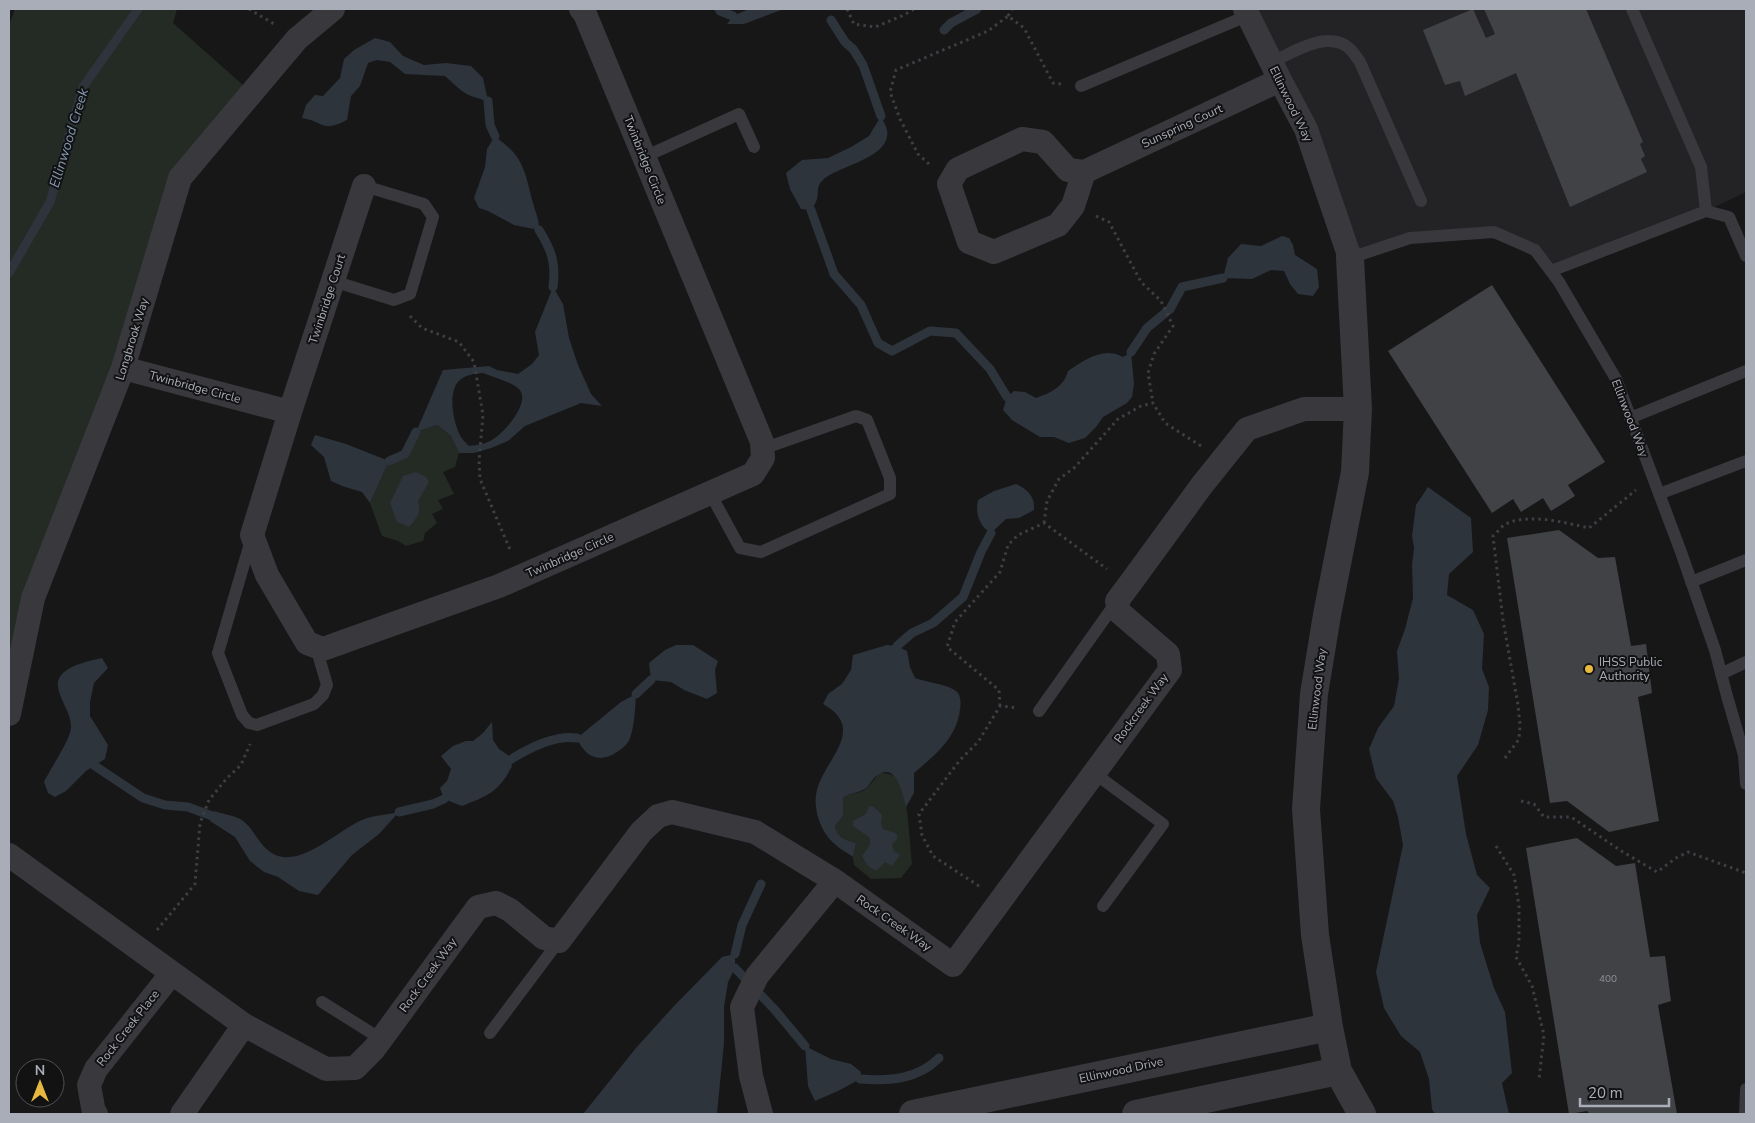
<svg xmlns="http://www.w3.org/2000/svg" width="1755" height="1123" font-family="'Nunito Sans',sans-serif">
<rect width="100%" height="100%" fill="#171718"/>
<!-- built -->
<path fill="#232325" d="M1245 9H1746V192L1706 211 1551 271 1535 250 1494 232 1410 238 1350 258Z"/>
<!-- green -->
<path fill="#232b24" d="M15 9H177L173 23 252 93 180 178 33 598 9 714V25Z
M437 425 451 436 459 453 455 467 443 472 454 494 438 500 443 509 432 514 437 523 425 533 423 541 406 546 398 541 382 536 370 503 389 461 405 454 416 432Z
M880 773C888 773 896 775 900 783 908 797 910 846 912 864L901 878 871 879 854 865 853 857 856 843C846 840 837 838 835 826L843 816V798C849 792 860 794 866 789 871 785 874 778 880 773Z"/>
<!-- water -->
<path fill="#2d343c" fill-rule="evenodd" d="M749 9H790L781 10 744 24H727L733 16Z
M375 38 390 42 403 56 424 65 446 63 471 66 483 78 488 101C463 95 463 92 445 76L405 74 390 62 377 60 368 63 360 86 351 96 347 120C321 133 325 122 302 118L306 105 315 95 323 96 340 78 344 59 354 50Z
M881 116C883 120 886 126 887 130 892 159 835 166 822 181 816 187 819 192 817 199 816 203 813 207 811 210L801 209 790 189 786 173 802 160 828 158 851 147 869 136Z
M495 136C504 144 515 151 520 162 527 174 529 190 533 203 536 215 539 217 539 230L514 225 488 211 479 208 474 198 485 167 487 149Z
M1282 236 1289 238 1293 245 1295 255 1317 269 1319 287 1313 296 1298 294 1290 284 1284 271 1271 270 1252 279 1223 278 1228 258 1241 244 1261 246Z
M553 287 563 304 569 338 578 365 591 394 602 406 581 403 525 426 508 441 491 448 474 453H459L451 436 437 425 416 432 443 370 489 366 497 370 518 374 532 364 539 355 535 332ZM483 373C492 377 517 383 521 392 528 406 503 434 492 440 486 444 476 445 469 446 466 443 463 440 461 437 453 424 447 390 460 380 467 374 474 374 483 373Z
M1131 352 1134 384 1132 397 1127 403 1103 417 1096 427 1085 438 1069 443 1054 437H1040L1012 420 1003 410 1007 397 1014 391 1025 392 1036 398C1050 393 1064 387 1068 371 1084 360 1104 346 1123 357Z
M315 435 346 444 389 461 370 503 362 492 342 486 331 481 324 457 311 445Z
M416 472 426 477 429 482 418 501C422 512 416 519 409 527L397 522 390 503 403 476Z
M1016 484C1028 490 1035 496 1034 510L1019 518 1006 519 991 533C979 526 975 513 978 500L994 491Z
M1428 487 1471 518 1473 552 1449 574 1447 595 1473 610 1484 634 1482 669 1489 687 1488 710 1478 745 1457 776 1466 834 1477 875 1490 888 1477 915 1480 943 1494 988 1505 1012 1512 1073 1502 1083 1509 1114H1435L1432 1109 1429 1079 1420 1052 1401 1036 1384 1008 1376 972 1403 845 1398 817 1393 801 1376 778 1369 749 1378 728 1394 706 1399 679 1397 651 1405 629 1413 598 1412 565 1414 548 1412 536 1416 505Z
M676 645H693L718 661 715 670 717 693 707 699 684 690 671 682 651 680 649 663 665 650Z
M887 645 897 646 907 651 910 667 915 678C926 682 952 685 958 693 961 698 961 704 960 709 957 738 935 755 914 773V793L906 807C903 796 897 762 878 775 872 778 870 786 865 789 858 793 849 793 843 798V816L835 826C837 838 846 840 856 843L853 857C848 853 841 850 837 846 820 833 811 807 818 786 828 757 866 728 823 704L828 694 842 684 851 670 853 655Z
M102 658 108 668 94 683 90 702V716L108 745 105 759 86 771 66 791 55 797 48 793 44 782C50 769 72 737 71 727 71 712 60 701 58 687 55 667 89 661 102 658Z
M636 694C635 708 635 724 630 738 628 744 623 748 617 752 599 764 585 757 577 738L621 702Z
M492 722 493 740 499 749 508 755 512 766C499 792 488 796 462 806L444 799 440 788 447 781 451 769 441 756 453 746 466 741H473L483 733Z
M869 806 874 807 882 815 881 824 883 829 895 833 897 835V839L892 844 894 851 900 855 892 866 885 862 877 870H874L867 865 862 856 870 845V838L853 826V821L866 814Z
M214 811C222 814 233 815 240 819 254 827 258 845 272 853 299 870 338 830 362 820 373 815 388 815 399 812L379 834 352 855 318 895 299 891 278 877 264 872 250 861 235 837 210 821Z
M735 954V968L728 982 724 1007V1043L717 1113 715 1114H583L636 1048 674 1006 722 957Z
M805 1046 831 1059 851 1064 861 1072 860 1079 838 1091 815 1101 808 1086Z"/>
<g fill="none" stroke-linecap="round" stroke-linejoin="round">
<!-- stream -->
<path stroke="#2d343c" stroke-width="9" d="M719 9 720 11 733 16
M831 20 845 42 853 49 863 65 881 116
M944 30 951 23 977 9
M488 101 490 125 495 136
M811 210 834 274 861 305 878 343 892 351 930 331 956 333 990 369 1007 397
M539 230C552 251 556 263 553 287
M9 273 50 202 83 87 138 9
M1131 352 1147 328 1170 309 1182 287 1223 278
M389 461 405 454 416 432
M897 646 912 633 933 623 963 597 981 552 991 533
M636 694 651 680
M510 760C529 748 554 735 577 738
M95 766 143 798 165 805 188 807 212 816
M399 812 433 804 444 799
M735 954 742 925 761 884
M735 968 775 1010 805 1046
M860 1079C889 1081 917 1080 939 1058"/>
</g>
<!-- building -->
<path fill="#414245" d="M1473 9 1486 38 1495 34 1484 9H1586L1643 142 1640 144 1645 156 1641 159 1647 172 1570 207 1516 73 1465 96 1460 81 1445 85 1423 30Z
M1492 285 1605 462 1568 485 1575 496 1551 511 1543 498 1521 512 1513 499 1492 513 1388 351Z
M1559 530 1598 558 1615 557 1631 646 1646 644 1652 693 1638 697 1659 821 1609 832 1567 801 1550 803 1507 538Z
M1577 838 1616 866 1635 863 1650 957 1665 956 1671 1001 1658 1005 1677 1114H1590L1587 1111 1569 1114 1526 848Z"/>
<g fill="none" stroke-linecap="round" stroke-linejoin="round">
<!-- path -->
<path stroke="#3e3f44" stroke-width="3" stroke-dasharray="2.5 4" stroke-linecap="butt" d="M249 9 274 24
M847 9 854 24 875 27 904 15 914 9
M1008 16 1012 9
M929 164 918 154 900 119 890 92 896 70 988 31 1008 16 1024 28 1053 83 1061 84
M1096 216 1109 222 1141 282 1161 301 1173 326 1154 354 1148 373 1153 403
M410 316 422 328 459 342 474 362 483 415 479 461 480 479 511 552
M1044 523 1047 501 1059 479 1074 468 1118 419 1141 406 1153 403 1165 423 1201 446
M1000 706 999 690 947 647 955 622 1000 572 1008 545 1018 535 1044 523 1107 569
M1505 758 1519 739 1520 725 1518 705 1503 620 1493 536C1497 533 1500 528 1504 525 1527 512 1566 523 1589 528L1636 490
M1521 801 1534 804 1544 817H1571L1623 852 1657 872 1676 858 1688 852 1746 873
M1496 846 1514 875 1519 906V942L1516 957 1532 986 1544 1035 1539 1079
M979 886 933 856 922 835 919 814 960 760 978 742 1000 706 1018 708
M157 930 195 884 200 823 209 800 227 778 241 765 250 744"/>
<!-- service -->
<path stroke="#38383d" stroke-width="12" d="M1632 9 1701 167 1706 211
M1272 62C1294 52 1328 29 1350 49 1354 53 1357 58 1360 62L1421 201
M1081 86 1249 15
M644 157 739 114 754 147
M1350 258 1410 238 1494 232 1535 250 1559 282 1616 379 1681 552 1715 650 1727 696 1744 755 1746 784
M1551 271 1706 211 1729 217 1746 256
M333 281 394 300 410 294 433 217 424 204 364 186
M1630 418 1746 371
M710 493 740 548 761 552 890 494V478L867 420 856 416 762 449
M1659 494 1746 461
M251 540 218 653 242 715 249 723 257 725 314 704 323 695 327 685 316 647
M1691 582 1746 560
M1721 674 1746 662
M1039 711 1117 601
M1094 773 1163 824 1103 906
M322 1002 381 1039
M490 1033 559 941
M1745 1114 1746 1089"/>
<!-- minor -->
<path stroke="#38383d" stroke-width="24" d="M1245 9 1280 80 1306 129 1350 258
M1084 172 1073 206 1058 225 994 252 969 242 949 184 958 169 1022 139 1043 142 1068 170 1084 172 1280 80
M364 186 290 412 252 535 267 575 307 643 323 649 499 586 753 474 763 458 762 442 585 14 581 9
M123 368 290 412
M9 714 33 598 123 368 180 178 297 39 333 9
M9 855 244 1025 326 1069 355 1068 374 1049 478 907 496 903 510 910 544 938 559 941 641 832 658 816 672 812 755 832 835 881 953 965 1170 670 1168 654 1119 612 1117 601 1129 585 1202 485 1247 429 1304 409H1358
M96 1114 94 1113 89 1085 96 1069 172 973
M182 1114 244 1025
M761 1114 751 1076 742 1007 757 976 835 881"/>
<!-- tertiary -->
<path stroke="#38383d" stroke-width="28" d="M1350 258 1358 409 1355 472 1327 615 1314 694 1306 809 1315 935 1329 1027 1338 1071 1362 1114
M913 1114 1329 1027
M1136 1114 1338 1071"/>
</g>
<!-- markers -->
<circle fill="#e7b940" stroke="#121213" stroke-width="2" cx="1589" cy="669" r="5"/>
<g text-anchor="middle" dominant-baseline="central" stroke-width="4" stroke-linejoin="round" paint-order="stroke">
<!-- number labels -->
<g font-size="10" fill="#8f929a">
<text x="1608" y="979">400</text>
</g>
<!-- street labels -->
<g font-size="12" fill="#a9adb7" stroke="#121213">
<text transform="translate(1291 104) rotate(64)">Ellinwood Way</text>
<text transform="translate(1182 126) rotate(-25)">Sunspring Court</text>
<text transform="translate(645 160) rotate(68)">Twinbridge Circle</text>
<text transform="translate(327 299) rotate(-72)">Twinbridge Court</text>
<text transform="translate(132 339) rotate(-73)">Longbrook Way</text>
<text transform="translate(195 387) rotate(15)">Twinbridge Circle</text>
<text transform="translate(1630 418) rotate(69)">Ellinwood Way</text>
<text transform="translate(570 555) rotate(-24)">Twinbridge Circle</text>
<text transform="translate(1317 689) rotate(-83)">Ellinwood Way</text>
<text transform="translate(1141 708) rotate(-54)">Rockcreek Way</text>
<text transform="translate(894 923) rotate(35)">Rock Creek Way</text>
<text transform="translate(428 975) rotate(-54)">Rock Creek Way</text>
<text transform="translate(128 1028) rotate(-52)">Rock Creek Place</text>
<text transform="translate(1121 1070) rotate(-12)">Ellinwood Drive</text>
</g>
<!-- poi labels -->
<g font-size="12" fill="#a9adb7" stroke="#121213" text-anchor="start">
<text x="1599" y="662">IHSS Public<tspan x="1599" dy="14">Authority</tspan></text>
</g>
<!-- water labels -->
<g font-size="14" font-style="italic" fill="#8398b0" stroke="#121213">
<text transform="translate(69 138) rotate(-73)">Ellinwood Creek</text>
</g>
</g>
<!-- border -->
<rect width="1755" height="1123" fill="none" stroke="#a9adb7" stroke-width="20"/>
<!-- north arrow -->
<g transform="translate(40 1083)"><circle r="24" fill="#121213" stroke="#4e5055"/>
<path d="M0-4L9 19L0 12L-9 19Z" fill="#e7b940"/>
<text y="-8" font-size="14" font-weight="bold" text-anchor="middle" fill="#a9adb7">N</text>
</g>
<!-- scale -->
<path d="M1580 1098v8h89v-8" fill="none" stroke="#a9adb7" stroke-width="2.5"/>
<text x="1588" y="1098" font-size="15" fill="#a9adb7" stroke="#121213" stroke-width="4" paint-order="stroke">20 m</text>
</svg>
